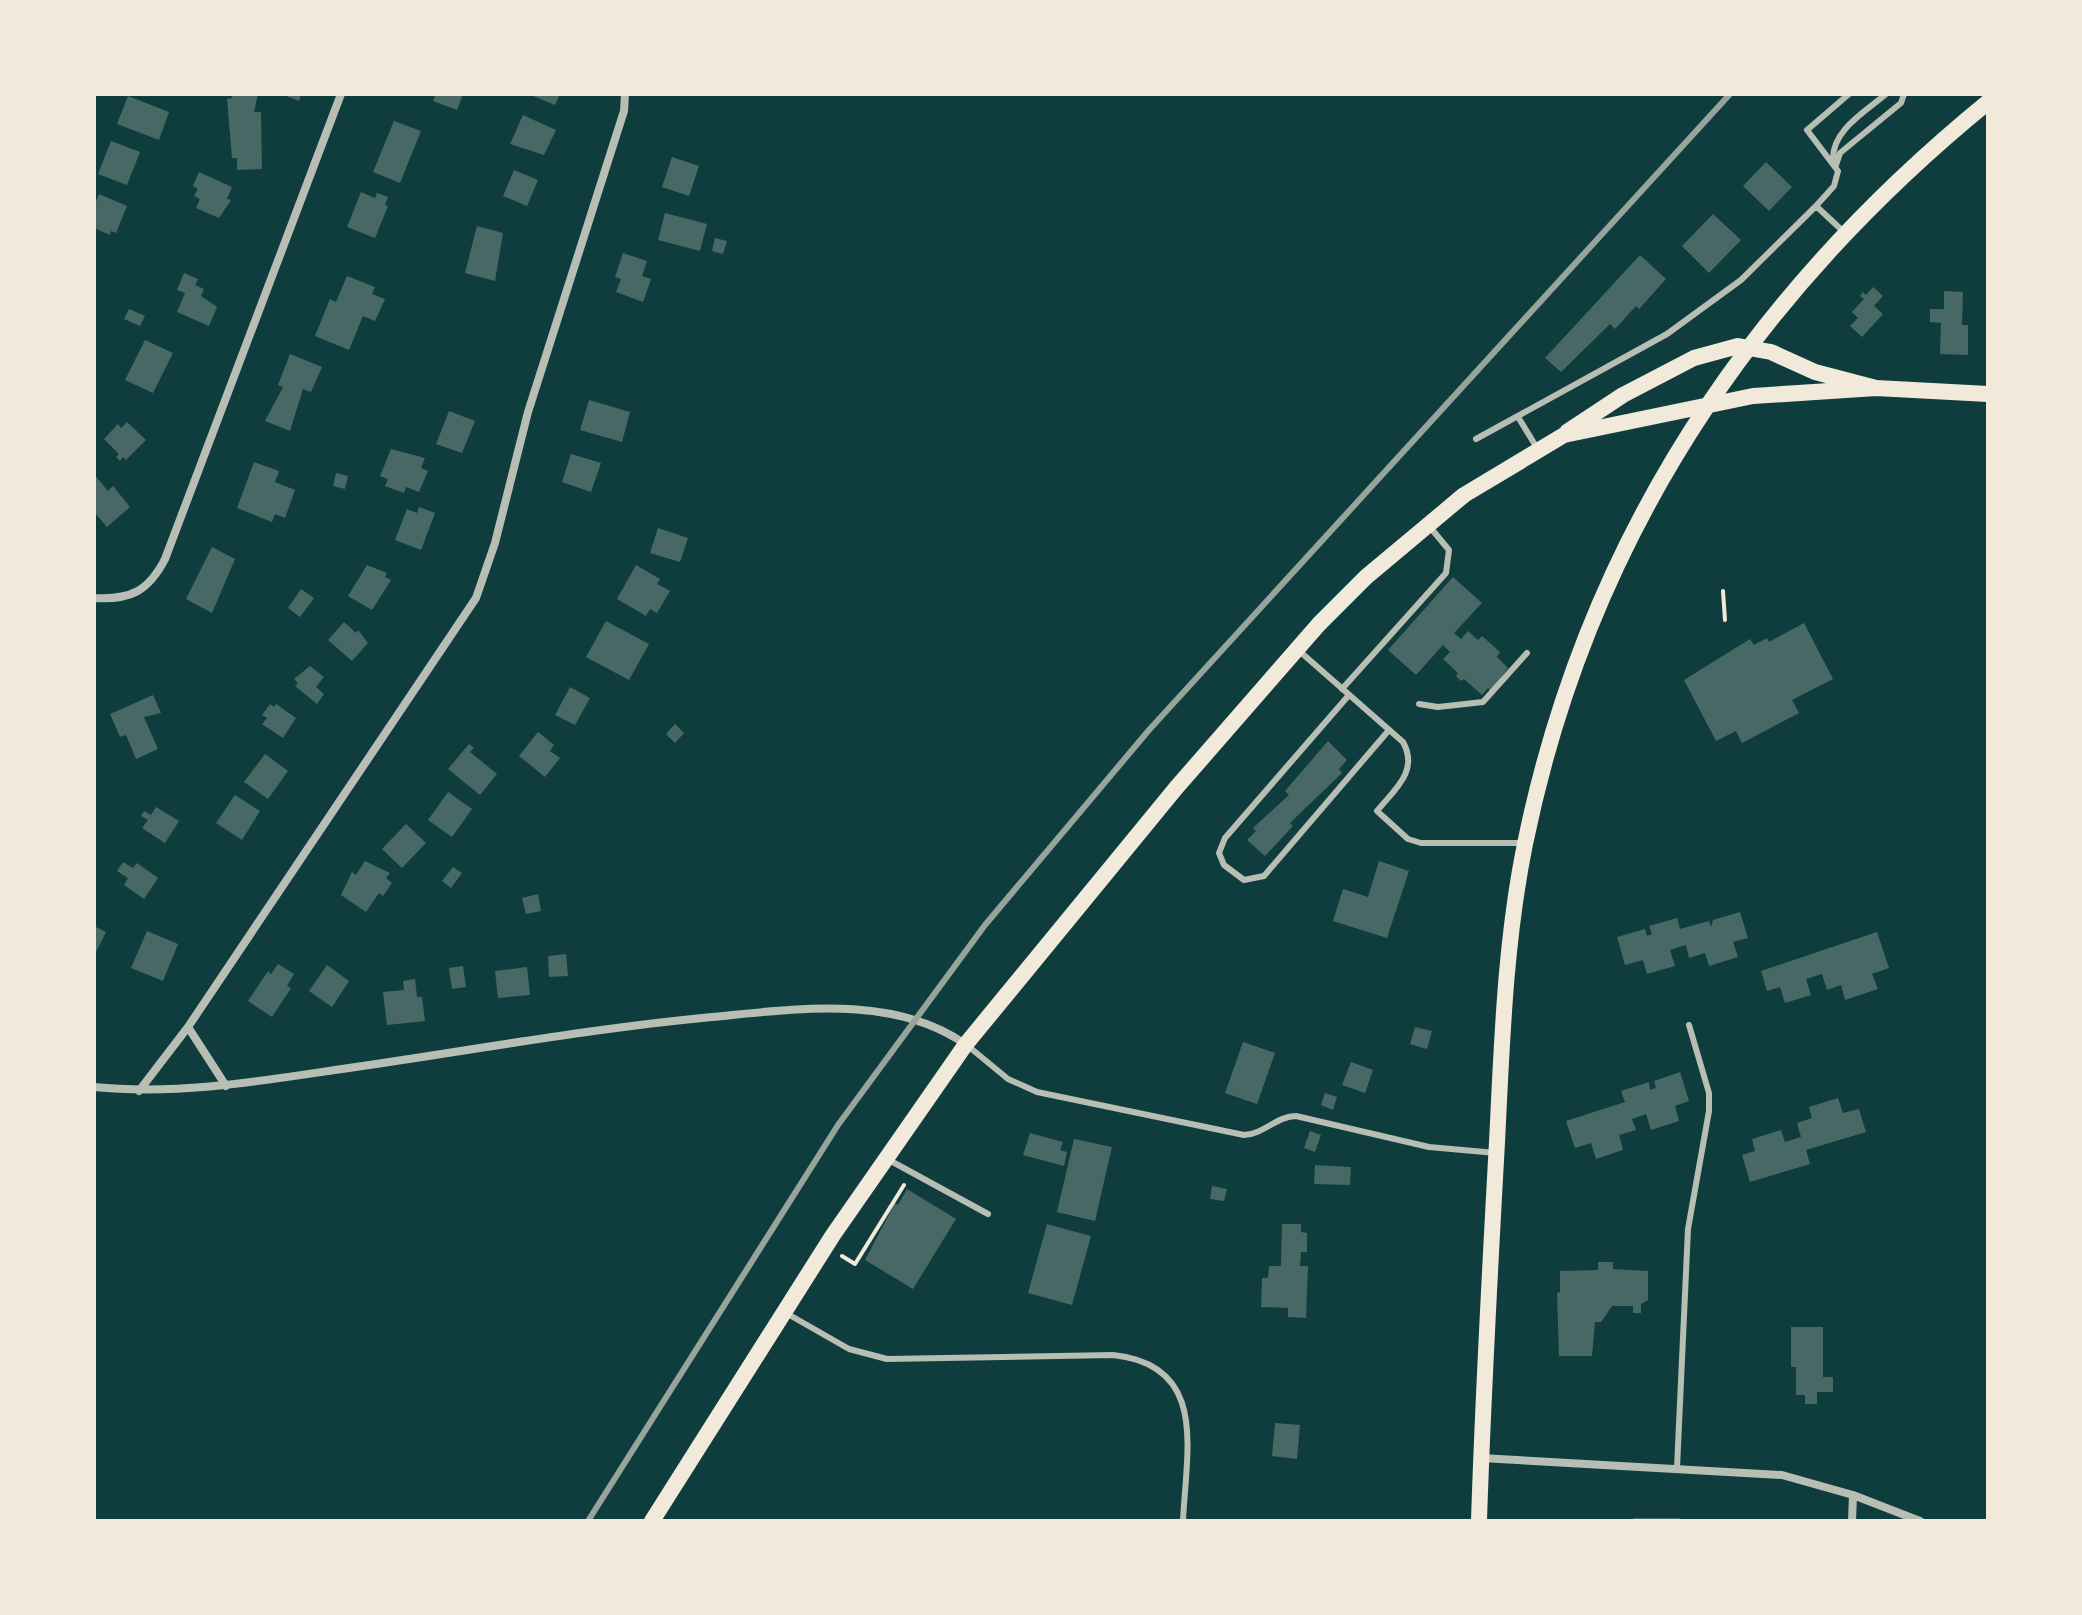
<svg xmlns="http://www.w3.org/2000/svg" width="2082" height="1615" font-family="Georgia,serif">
<rect width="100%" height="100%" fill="#0f3d3e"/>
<!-- building -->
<path fill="#486865" d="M232 94H258L254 112H261L262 169 237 170V158H232L227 99 232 98Z
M281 94H301L299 101Z
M436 94H463L457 110 433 101Z
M528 94H560L555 105Z
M128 96 169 112 159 140 117 124Z
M523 115 556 130 544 155 510 144Z
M394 121 421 131 400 183 373 172Z
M111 141 140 152 127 185 98 174Z
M672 157 699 166 689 196 662 187Z
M1766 162 1792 187 1769 211 1743 186Z
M514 170 538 180 527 206 503 196Z
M199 172 232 187 227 199 231 200 219 218 196 208 200 199 194 196 198 189 193 186Z
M361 192 375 198 377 193 388 197 385 205 388 206 375 238 347 227Z
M99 194 127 206 116 233 111 231 110 235 94 228V207Z
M665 213 707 224 700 251 658 240Z
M1713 214 1741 240 1709 273 1682 246Z
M477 226 503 233 495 281 465 273Z
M715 238 727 241 723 254 712 251Z
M623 253 647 261 642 276 651 279 643 302 616 292 621 279 615 277Z
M1640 255 1666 279 1639 309 1636 306 1615 329 1610 324 1561 372 1545 358Z
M184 273 198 279 195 285 204 289 201 296 217 307 209 326 177 312 185 293 177 290Z
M347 276 375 287 372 294 385 299 375 321 363 316 349 350 315 336 330 299 336 302Z
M1873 287 1883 296 1874 306 1883 314 1862 337 1850 326 1858 318 1852 312 1864 299 1860 296 1863 292 1866 295Z
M1944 291 1963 292 1962 325H1968V355L1940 354 1941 323 1930 322V309H1944Z
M129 309 145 316 140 326 124 319Z
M145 340 173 353 153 393 125 380Z
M290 354 322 367 311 392 303 389 290 431 265 421 283 387 278 385Z
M589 400 630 412 622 442 580 430Z
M449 411 475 421 462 453 436 444Z
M127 422 146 440 126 460 123 457 120 461 116 457 119 454 104 439 118 424 121 428Z
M391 449 425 458 421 468 428 471 419 492 406 487 404 493 385 486 388 479 380 476Z
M571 454 601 463 591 492 562 482Z
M254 462 279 471 275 482 295 490 285 518 275 514 272 522 237 508Z
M336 473 348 476 345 489 333 486Z
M94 474 108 491 113 486 130 507 107 527 94 512Z
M419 507 435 513 421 550 395 540 407 509 417 513Z
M658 528 688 538 680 562 650 553Z
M212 547 235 559 212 613 186 599Z
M367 565 387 573 385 577 391 580 372 610 348 596Z
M636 565 660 579 657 584 670 591 657 613 650 609 646 616 617 599Z
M1453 577 1482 603 1454 633 1461 639 1468 631 1478 640 1482 636 1500 652 1497 657 1508 668 1491 691 1488 688 1482 695 1464 679 1461 681 1456 676 1458 673 1443 659 1450 652 1443 645 1416 675 1388 650Z
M301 589 314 598 300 617 288 608Z
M606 621 649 644 629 680 586 657Z
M344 622 356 633 358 630 368 643 352 661 328 640Z
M1804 623 1833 679 1792 700 1799 713 1742 743 1736 731 1716 741 1684 680 1750 639 1754 645 1767 638 1769 642Z
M310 666 324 677 316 687 324 694 317 704 295 686 298 683 294 679Z
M570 687 590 698 575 725 555 715Z
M153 695 161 713 144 717 158 749 136 759 126 735 120 737 110 714Z
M270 704 274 707 276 704 296 718 283 738 262 724 267 718 262 715Z
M675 724 684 733 675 743 666 734Z
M538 732 554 745 550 751 560 758 545 777 519 756Z
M1328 741 1347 760 1339 769 1342 773 1290 823 1293 826 1265 856 1247 840 1256 831 1253 828 1289 795 1285 791Z
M469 744 474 748 470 752 497 774 480 795 448 769Z
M265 754 288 771 268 799 244 782Z
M448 792 472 809 452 837 428 820Z
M235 795 260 811 242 840 216 823Z
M156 807 179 821 165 843 142 828 148 820 141 816 144 811 151 815Z
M406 824 426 843 402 868 382 849Z
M365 861 390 873 386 878 392 883 383 896 379 893 366 912 341 895 352 872 356 875Z
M1379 861 1409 871 1387 938 1333 921 1343 889 1368 897Z
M123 862 133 868 137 863 158 878 144 899 124 885 128 878 117 871Z
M453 867 462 873 451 888 442 881Z
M538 894 541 911 526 914 522 898Z
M1740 912 1748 938 1733 942 1738 957 1709 966 1705 953 1689 958 1686 945 1670 950 1675 966 1647 974 1643 960 1625 965 1617 937 1645 929 1647 936 1652 934 1649 926 1677 918 1680 929 1709 921 1711 927 1713 920Z
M94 926 106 932 94 956Z
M147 931 178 944 163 981 131 968Z
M1877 932 1889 968 1872 974 1878 989 1845 1000 1841 985 1827 990 1822 974 1806 979 1811 995 1785 1003 1780 987 1767 991 1761 971Z
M566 954 568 976 549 977 548 956Z
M278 964 294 974 287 986 291 988 272 1017 248 1001 268 971 271 974Z
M327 965 349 981 332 1007 309 991Z
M463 966 466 987 452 989 449 968Z
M527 967 530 995 498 998 495 971Z
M415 979 417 997H422L425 1021 387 1025 383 992 404 990 403 981Z
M1415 1027 1432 1031 1427 1049 1410 1044Z
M1243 1042 1275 1053 1257 1104 1225 1093Z
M1351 1062 1373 1070 1365 1093 1342 1085Z
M1680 1072 1689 1101 1675 1106 1679 1121 1651 1130 1646 1114 1632 1119 1636 1130 1619 1135 1623 1150 1596 1159 1591 1143 1575 1148 1566 1121 1625 1102 1621 1091 1649 1082 1650 1090 1656 1088 1654 1081Z
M1325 1093 1337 1097 1333 1110 1321 1105Z
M1838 1098 1843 1113 1859 1109 1866 1132 1806 1150 1810 1164 1750 1182 1742 1155 1755 1151 1752 1139 1781 1130 1785 1142 1801 1137 1797 1123 1812 1118 1809 1107Z
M1310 1131 1321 1135 1315 1152 1304 1148Z
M1030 1133 1063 1142 1060 1150 1067 1152 1064 1166 1023 1155Z
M1074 1139 1112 1147 1095 1221 1057 1212Z
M1315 1165 1351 1167 1350 1185 1314 1184Z
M1212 1186 1227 1189 1224 1201 1210 1199Z
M907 1189 956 1219 913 1289 865 1260 895 1203 898 1205Z
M1047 1224 1091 1236 1072 1305 1028 1293Z
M1282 1224H1301V1232L1307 1233V1252H1301L1300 1266H1308L1306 1318 1288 1317V1308L1261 1307 1262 1278H1268L1269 1266H1281Z
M1598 1262H1613V1269L1648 1271V1300L1641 1304V1313H1633V1306H1612L1601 1322H1595L1592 1356H1559L1557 1293 1560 1292V1271L1598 1270Z
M1791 1327H1823V1377H1833V1392H1817V1404H1805V1395H1796V1367H1791Z
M1275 1423 1300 1425 1297 1459 1272 1456Z
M1633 1518H1680V1521H1633Z"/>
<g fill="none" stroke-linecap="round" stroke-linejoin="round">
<!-- path -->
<path stroke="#f1e9da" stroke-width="4" d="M1723 591 1725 620
M842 1256 855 1264 904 1185"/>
<!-- service -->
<path stroke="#b8beb3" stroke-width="6" d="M1833 160C1832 130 1865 112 1886 94
M1836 165 1840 153 1901 103 1904 94
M1816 206 1834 186 1838 171 1807 130 1849 94
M1518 417 1537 448
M1476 439 1667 334 1741 280 1816 206 1845 233
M1297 649 1403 742C1419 771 1395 789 1377 811L1408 839 1421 843H1525
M1342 689 1446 573 1449 550 1429 526
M1349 695 1225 838 1219 853 1224 865 1244 880 1264 876 1389 730
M1419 704 1438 707 1483 702 1527 653
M968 1046 1008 1079 1037 1092 1244 1135C1264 1134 1277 1116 1296 1116L1429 1147 1496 1153
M889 1160 988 1214
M786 1313 849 1349 887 1359 1113 1355C1209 1365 1186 1451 1183 1521
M1677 1468 1688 1229 1709 1111V1093L1689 1025"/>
<!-- minor -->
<path stroke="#b8beb3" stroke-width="8" d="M94 598C130 600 148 592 165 559L341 94
M226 1086 188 1027 476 598 495 543 528 412 624 111 625 94
M94 1087C175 1095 255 1082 335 1070 461 1052 586 1029 712 1017 795 1009 893 994 965 1044
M139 1091 188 1027
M1481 1458 1782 1475 1853 1495 1920 1521
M1852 1521 1853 1495"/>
<!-- secondary -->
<path stroke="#f1e9da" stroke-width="16" d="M1567 432 1623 395 1694 358 1738 346 1771 352 1815 372 1876 388 1988 394
M652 1521 833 1235 966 1044 1176 788 1319 624 1366 577 1464 495 1564 435 1753 396 1876 388
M1479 1521C1483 1395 1490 1268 1497 1142 1502 1042 1505 942 1525 844 1587 540 1749 297 1988 102"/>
<!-- rail -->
<path stroke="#97a49c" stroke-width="6" d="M588 1521 838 1125 985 925 1149 730 1730 94"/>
</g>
<!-- border -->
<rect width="2082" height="1615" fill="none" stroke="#f1e9da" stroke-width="192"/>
</svg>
